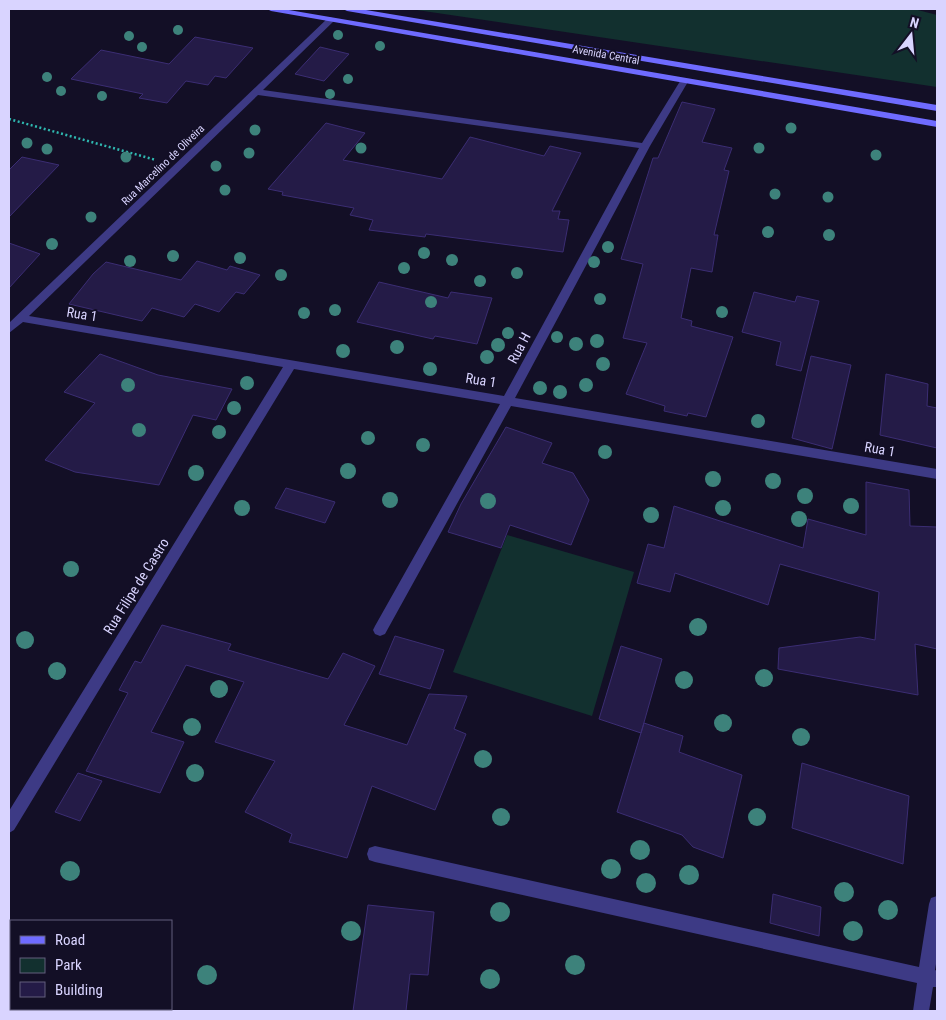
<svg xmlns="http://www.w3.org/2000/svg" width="946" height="1020" font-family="'Roboto Condensed',sans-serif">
<rect width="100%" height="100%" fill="#130f26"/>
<!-- green -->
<path fill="#12302f" d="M410 9H914L937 15V87Z
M507 535 634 572 592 716 453 672Z"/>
<!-- building -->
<path fill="#241b47" stroke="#3b2d73" d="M195 37 253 48 226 78 215 76 208 85 186 81 167 103 139 98 143 94 71 79 101 50 169 64Z
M320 47 349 54 324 81 295 74Z
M682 102 715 109 702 142 732 148 724 170 729 171 714 235H718L712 272 691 268 681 318 692 321 691 326 733 337 706 417 688 413 687 416 664 411 665 406 626 394 647 343 623 338 643 264 621 259 653 158H658Z
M326 123 365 133 343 160 442 179 470 137 544 156 550 146 581 153 552 211H560L558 219 569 220 563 252 426 234 425 237 369 230 373 220 350 215 354 208 282 195 283 192 268 189Z
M22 157 59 165 9 217V170Z
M9 243 40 254 9 288Z
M197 261 227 270 230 266 260 275 244 294 236 292 219 312 195 304 184 317 152 308 142 321 69 304 93 274 106 262 181 280Z
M379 282 448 298 451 292 492 298 477 344 435 336 433 339 357 322Z
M754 292 795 302 797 296 819 301 801 371 776 365 781 342 742 332Z
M100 354 158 375 232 389 216 420 193 415 159 485 75 472 45 460 95 403 64 392Z
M811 356 851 365 832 449 792 438Z
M886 374 928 384 927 406 937 408V448L880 435Z
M506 427 552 443 542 463 573 473 589 500 571 545 510 525 501 548 448 532 461 504Z
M866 482 909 490 910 526 937 527V649L915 644 918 695 778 669 779 648 860 637 875 640 879 592 780 564 768 605 675 573 670 592 637 583 648 544 664 548 674 506 803 548 808 519 866 535Z
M286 488 335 502 325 523 275 508Z
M162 625 231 644 228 650 328 679 343 653 375 666 344 725 407 745 429 694 467 696 454 729 466 734 435 810 372 786 347 858 289 842 292 834 245 812 275 761 215 742 244 682 186 665 151 732 184 742 160 793 86 771 128 693 119 690 135 661 141 663Z
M395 636 444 650 430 689 379 674Z
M621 646 662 659 641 733 599 719Z
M644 723 683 736 679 752 742 775 723 858 693 847 682 835 617 812Z
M802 763 909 796 903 864 792 828Z
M78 773 102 781 80 821 55 812Z
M773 894 821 907 819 936 770 923Z
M368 905 434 912 428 975 410 974 406 1011H353Z"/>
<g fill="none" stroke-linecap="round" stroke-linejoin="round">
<!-- path -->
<path stroke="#2fb8b0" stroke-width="2.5" stroke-dasharray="2 2.5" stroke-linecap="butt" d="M9 119 156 160"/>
<!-- street -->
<path fill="#3d3a85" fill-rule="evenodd" d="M329 17 336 19 263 90 642 143 682 78 689 80 650 146 515 398 937 469V479L511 406 385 634 380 636 375 634 373 630 375 626 500 404 294 369 14 830 9 833V811L283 367 23 322 9 333V323ZM258 95 639 148 504 396 29 316Z
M375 846 919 967 929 904 931 898 937 896V958L935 970 937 971V987H933L929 1011H913L917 983 375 862 369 860 367 854 369 848Z"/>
<!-- secondary -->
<path fill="#6f6bff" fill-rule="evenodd" d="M267 9H283L937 121V127L271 11Z
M343 9H360L937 105V111L347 11Z"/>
</g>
<!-- trees -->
<g fill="#3d827b">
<circle cx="178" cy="30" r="5"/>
<circle cx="338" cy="35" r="5"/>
<circle cx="129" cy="36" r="5"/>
<circle cx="380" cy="46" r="5"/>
<circle cx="142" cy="47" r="5"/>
<circle cx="47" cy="77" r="5"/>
<circle cx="348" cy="79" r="5"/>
<circle cx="61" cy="91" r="5"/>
<circle cx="330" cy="94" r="5"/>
<circle cx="102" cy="96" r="5"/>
<circle cx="791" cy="128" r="5.5"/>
<circle cx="255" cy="130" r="5.5"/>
<circle cx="27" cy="143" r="5.5"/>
<circle cx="361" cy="148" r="5.5"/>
<circle cx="759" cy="148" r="5.5"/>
<circle cx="47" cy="149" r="5.5"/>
<circle cx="249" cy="153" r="5.5"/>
<circle cx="876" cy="155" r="5.5"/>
<circle cx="126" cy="157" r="5.5"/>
<circle cx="216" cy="166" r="5.5"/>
<circle cx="225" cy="190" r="5.5"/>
<circle cx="775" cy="194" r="5.5"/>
<circle cx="828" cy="197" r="5.5"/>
<circle cx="91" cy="217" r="5.5"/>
<circle cx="768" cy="232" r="6"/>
<circle cx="829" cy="235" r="6"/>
<circle cx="52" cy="244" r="6"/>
<circle cx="608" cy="247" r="6"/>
<circle cx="424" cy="253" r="6"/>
<circle cx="173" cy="256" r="6"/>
<circle cx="240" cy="258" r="6"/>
<circle cx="452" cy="260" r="6"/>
<circle cx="130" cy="261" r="6"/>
<circle cx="594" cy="262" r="6"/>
<circle cx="404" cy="268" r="6"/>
<circle cx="517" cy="273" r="6"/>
<circle cx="281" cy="275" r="6"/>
<circle cx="480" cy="281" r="6"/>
<circle cx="600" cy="299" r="6"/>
<circle cx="431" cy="302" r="6"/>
<circle cx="335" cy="310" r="6"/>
<circle cx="722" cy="312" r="6"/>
<circle cx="304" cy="313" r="6"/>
<circle cx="508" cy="333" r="6"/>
<circle cx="557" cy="337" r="6"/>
<circle cx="597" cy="341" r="7"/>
<circle cx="576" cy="344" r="7"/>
<circle cx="498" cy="345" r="7"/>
<circle cx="397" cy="347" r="7"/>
<circle cx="343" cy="351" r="7"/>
<circle cx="487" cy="357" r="7"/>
<circle cx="603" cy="364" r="7"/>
<circle cx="430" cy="369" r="7"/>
<circle cx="247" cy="383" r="7"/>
<circle cx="128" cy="385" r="7"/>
<circle cx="586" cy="385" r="7"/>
<circle cx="540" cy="388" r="7"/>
<circle cx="560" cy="392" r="7"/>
<circle cx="234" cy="408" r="7"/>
<circle cx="758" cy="421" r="7"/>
<circle cx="139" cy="430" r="7"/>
<circle cx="219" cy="432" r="7"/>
<circle cx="368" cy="438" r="7"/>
<circle cx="423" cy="445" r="7"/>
<circle cx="605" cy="452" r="7"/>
<circle cx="348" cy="471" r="8"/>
<circle cx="196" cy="473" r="8"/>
<circle cx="713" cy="479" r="8"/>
<circle cx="773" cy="481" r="8"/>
<circle cx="805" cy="496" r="8"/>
<circle cx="390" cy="500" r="8"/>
<circle cx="488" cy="501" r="8"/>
<circle cx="851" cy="506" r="8"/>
<circle cx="242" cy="508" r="8"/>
<circle cx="723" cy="508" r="8"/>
<circle cx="651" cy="515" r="8"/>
<circle cx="799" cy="519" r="8"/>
<circle cx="71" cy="569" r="8"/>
<circle cx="698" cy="627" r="9"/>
<circle cx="25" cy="640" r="9"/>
<circle cx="57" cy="671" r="9"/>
<circle cx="764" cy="678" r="9"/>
<circle cx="684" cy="680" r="9"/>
<circle cx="219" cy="689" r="9"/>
<circle cx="723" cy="723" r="9"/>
<circle cx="192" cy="727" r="9"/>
<circle cx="801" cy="737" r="9"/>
<circle cx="483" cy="759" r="9"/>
<circle cx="195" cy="773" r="9"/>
<circle cx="501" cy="817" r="9"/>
<circle cx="757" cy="817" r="9"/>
<circle cx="640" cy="850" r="10"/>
<circle cx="611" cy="869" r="10"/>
<circle cx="70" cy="871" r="10"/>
<circle cx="689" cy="875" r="10"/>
<circle cx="646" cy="883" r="10"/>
<circle cx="844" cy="892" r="10"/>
<circle cx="888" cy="910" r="10"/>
<circle cx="500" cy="912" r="10"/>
<circle cx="351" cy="931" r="10"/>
<circle cx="853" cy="931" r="10"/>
<circle cx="575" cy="965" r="10"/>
<circle cx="207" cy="975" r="10"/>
<circle cx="490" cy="979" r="10"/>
</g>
<g text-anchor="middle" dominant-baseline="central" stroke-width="4" stroke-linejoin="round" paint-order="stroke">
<!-- far-street labels -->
<g font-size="11" fill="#d9d4ff" stroke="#130f26">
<text transform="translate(606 55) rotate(10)">Avenida Central</text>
<text transform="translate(163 165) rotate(-44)">Rua Marcelino de Oliveira</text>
</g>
<!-- street labels -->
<g font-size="14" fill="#d9d4ff" stroke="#130f26">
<text transform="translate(82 314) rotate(9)">Rua 1</text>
<text transform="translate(519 348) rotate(-62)">Rua H</text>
<text transform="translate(481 380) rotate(9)">Rua 1</text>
<text transform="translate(880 449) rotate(10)">Rua 1</text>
<text transform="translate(136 586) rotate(-58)">Rua Filipe de Castro</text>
</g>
</g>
<!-- border -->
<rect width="946" height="1020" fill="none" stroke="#d9d4ff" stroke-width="20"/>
<!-- legend -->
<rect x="10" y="920" width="162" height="90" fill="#130f26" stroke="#625e7d"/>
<rect x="20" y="936" width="25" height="8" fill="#6f6bff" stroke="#625e7d"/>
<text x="55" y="945" font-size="15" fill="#d9d4ff">Road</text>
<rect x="20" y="958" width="25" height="15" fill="#12302f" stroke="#625e7d"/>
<text x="55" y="970" font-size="15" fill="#d9d4ff">Park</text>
<rect x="20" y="982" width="25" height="15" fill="#241b47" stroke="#625e7d"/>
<text x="55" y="995" font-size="15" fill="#d9d4ff">Building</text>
<!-- north arrow -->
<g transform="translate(911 35) rotate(16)" stroke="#130f26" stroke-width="4" paint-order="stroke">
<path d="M0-4L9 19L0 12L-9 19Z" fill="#d9d4ff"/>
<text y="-8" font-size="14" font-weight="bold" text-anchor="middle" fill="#d9d4ff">N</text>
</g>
</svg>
